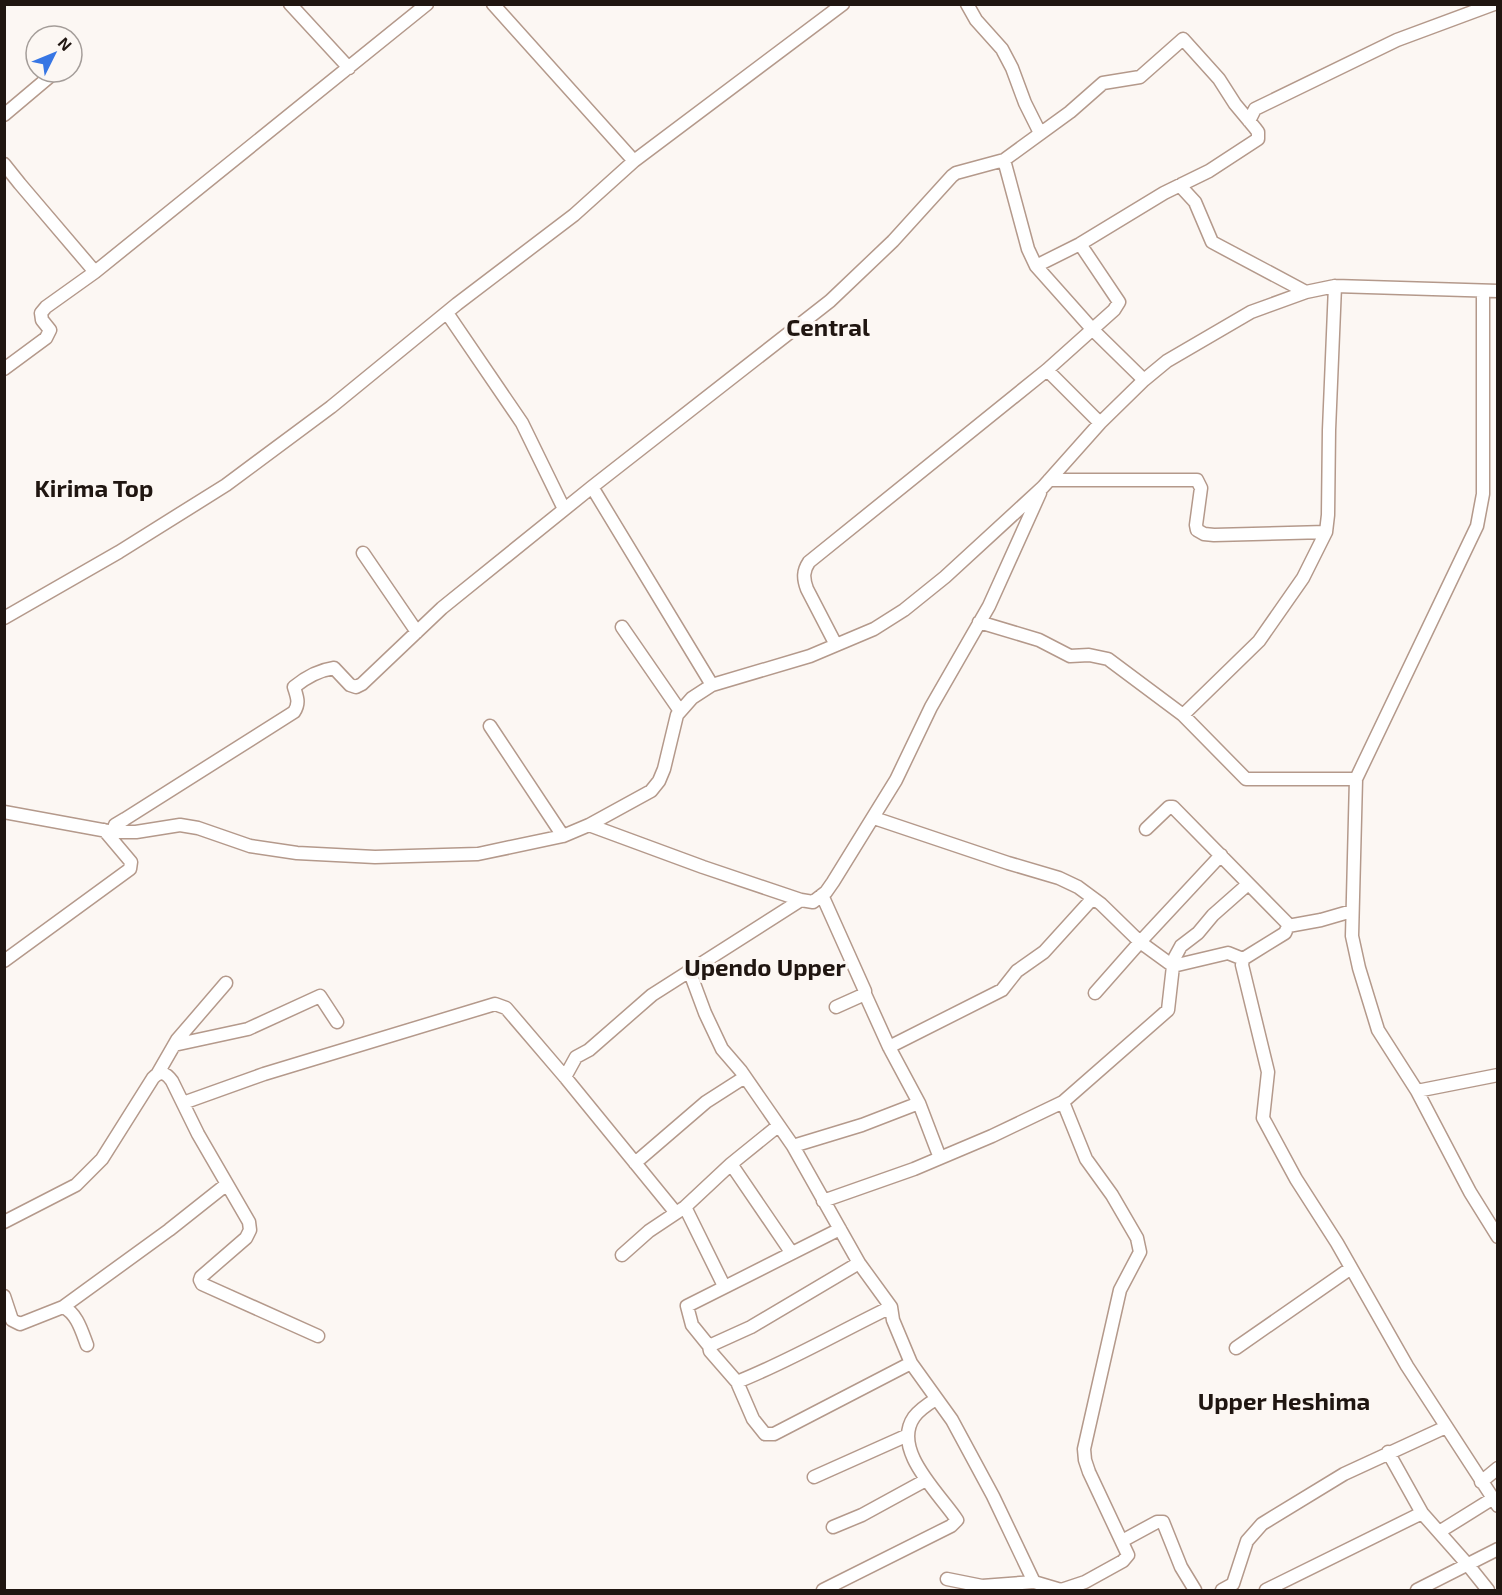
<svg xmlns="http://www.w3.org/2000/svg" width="1502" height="1595" font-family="'Exo 2',sans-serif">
<rect width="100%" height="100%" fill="#fcf7f3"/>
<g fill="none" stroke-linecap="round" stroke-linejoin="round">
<defs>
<path id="minor" d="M290 4 349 68
M493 4 634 161
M967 4 976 20 1002 49 1012 68 1025 103 1040 133
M4 115 55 72
M1249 121 1255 109 1397 40 1494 4
M1004 160 1028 249 1036 266 1093 330 1144 380
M4 164 20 184 95 272 46 307 41 313 42 320 50 330 46 338 4 369
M1182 184 1183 189 1195 202 1212 242 1306 292
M95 272 427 4
M1483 291V494L1477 526 1356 779 1352 936 1359 968 1378 1030 1417 1091 1470 1192 1498 1237
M447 313 522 423 564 509
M1047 370 1100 423
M1049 480H1197L1201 488 1196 525 1197 530 1204 534 1214 535 1326 532
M592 487 712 685
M363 553 417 632
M4 618 119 552 226 485 331 407 457 304 574 215 634 161 843 4
M979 622 1039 640 1070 656 1089 655 1108 659 1183 715 1246 779H1356
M622 627 680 711
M836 645 807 589C803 578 803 571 809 562L1047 370 1114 310 1119 302 1080 244
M1183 715 1259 641 1303 578 1326 532 1328 515 1329 430 1335 286
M490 726 563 836
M4 812 113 832H136L180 825 198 828 250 846 297 853 375 857 478 854 563 836 589 825 651 791 659 781 664 769 677 715 692 698 712 685 810 656 874 629 904 610 945 577 1043 487 1100 423 1144 380 1167 361 1251 312 1306 292 1335 286 1498 291
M589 825 703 867 801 900
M1146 829 1169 807H1173L1287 923 1288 926 1285 933 1243 959 1242 965 1268 1072 1263 1118 1296 1179 1337 1243 1407 1366 1498 1506
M113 832 115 825 125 819 294 712C300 703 297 697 294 687 305 678 320 670 334 668L350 685 356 687 362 684 442 608 592 487 830 301 893 241 952 176 956 173 1004 160 1070 112 1103 83 1140 77 1183 39 1219 79 1235 104 1255 128 1258 132V139L1209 171 1164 193 1080 244 1036 266
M822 895 865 991V994L836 1007
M1288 926 1321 920 1352 911
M1243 959 1228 953 1173 966 1175 957 1181 946 1198 933 1213 915 1247 885
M4 961 130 869 131 862 104 830
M689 970 705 1013 722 1049 741 1071 793 1146 859 1263 891 1307 893 1320 911 1363 952 1420 993 1496 1034 1582
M1095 993 1140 942 1221 855
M865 994 889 1047 919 1103 940 1158
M174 1045 248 1029 320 996 337 1022
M889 1047 1002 990 1017 971 1044 952 1093 898
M158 1073 177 1040 226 983
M565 1077 576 1057 589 1050 652 995 801 900 813 902 826 892 833 882 896 780 931 707 989 606 1040 493
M1417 1091 1498 1075
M183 1103 264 1074 495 1004 506 1008 565 1077 676 1213
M793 1146 862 1125 919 1103
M635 1163 706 1102 745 1077
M731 1164 791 1252
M823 1201 914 1169 992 1136 1063 1102 1168 1010 1173 966 1140 942 1101 904 1078 887 1059 878 1008 863 874 818
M685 1207 724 1286
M4 1222 76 1185 102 1159 153 1078C161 1070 166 1073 172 1081L198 1134 249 1222 250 1230 246 1238 201 1277 200 1280 202 1284 318 1336
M840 1229 687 1306 692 1325 709 1346 710 1351 737 1382 753 1419 765 1434H774L911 1363
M622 1255 649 1231 685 1207 731 1164 778 1126
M4 1296 12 1320 20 1324 63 1307C77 1313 82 1332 87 1345
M63 1307 169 1230 227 1184
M709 1346 751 1327 859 1263
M1236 1348 1351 1268
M737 1382C790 1361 839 1332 891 1307
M1388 1452 1422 1513 1468 1565 1488 1590
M814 1477 908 1435
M1481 1482 1498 1468
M833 1527 862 1515 926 1480
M1439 1532 1492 1499
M1122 1541 1157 1522H1163L1181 1567 1195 1590
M947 1579 982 1586 1034 1582 1061 1590 1085 1582 1123 1561 1128 1555 1089 1472 1085 1460 1084 1449 1120 1290 1140 1252 1137 1238 1112 1195 1086 1159 1063 1102
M823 1590 951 1526 957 1520C940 1494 891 1450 914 1417 919 1410 928 1404 936 1399
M1222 1590 1233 1584 1247 1541 1262 1524 1344 1474 1446 1427
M1266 1590 1422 1513
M1417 1590 1498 1549"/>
</defs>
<!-- minor casing -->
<use href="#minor" stroke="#b4998b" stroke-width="15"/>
<!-- minor -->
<use href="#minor" stroke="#fff" stroke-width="12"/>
</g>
<g text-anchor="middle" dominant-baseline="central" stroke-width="6" stroke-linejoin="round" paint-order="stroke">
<!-- quarter labels -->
<g font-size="24" font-weight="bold" fill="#201611" stroke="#fcf7f3">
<text x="828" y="326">Central</text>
<text x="94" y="487">Kirima Top</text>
<text x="765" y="966">Upendo Upper</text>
<text x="1284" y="1400">Upper Heshima</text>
</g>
</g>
<!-- border -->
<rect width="1502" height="1595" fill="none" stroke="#201611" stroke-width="12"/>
<!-- north arrow -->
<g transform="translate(54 54) rotate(47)"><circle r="28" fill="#fcf7f3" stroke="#a49d99" stroke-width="1.5"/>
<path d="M0-4.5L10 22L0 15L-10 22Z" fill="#3776e4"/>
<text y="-9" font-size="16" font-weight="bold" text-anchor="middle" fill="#201611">N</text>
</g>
</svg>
